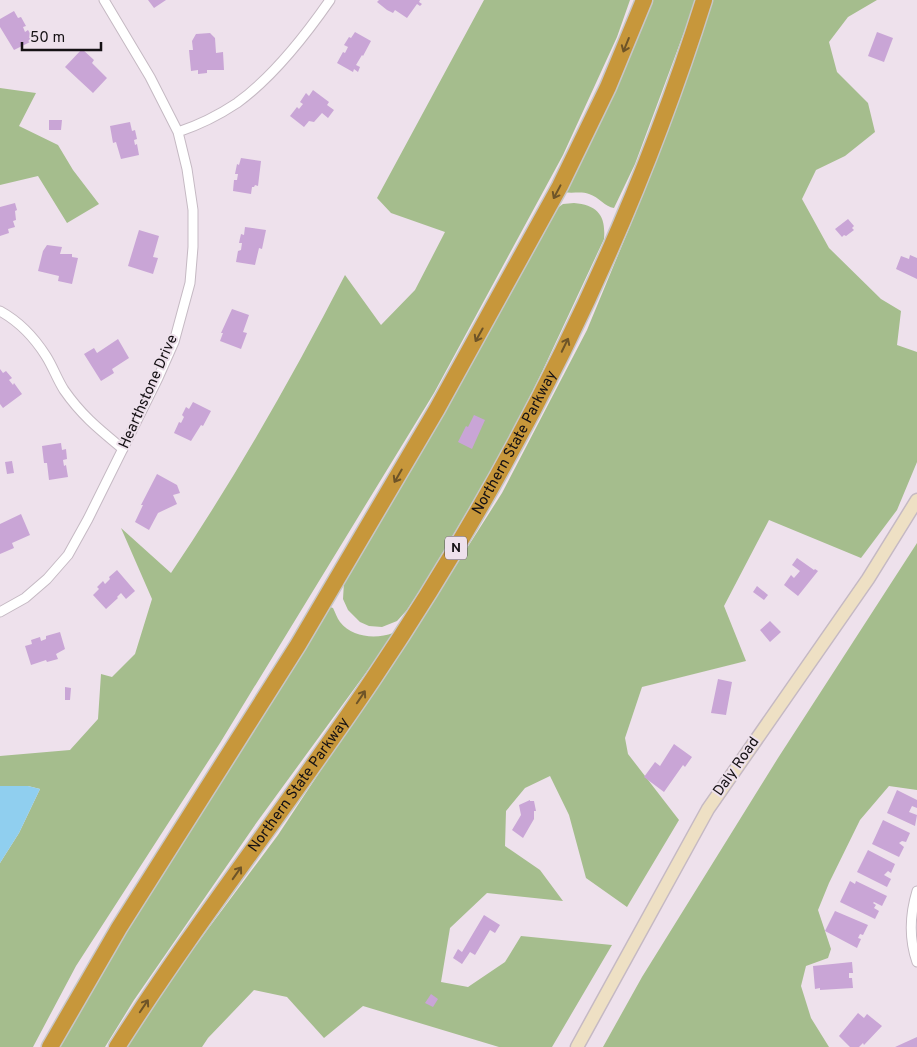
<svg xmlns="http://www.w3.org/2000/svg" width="917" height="1047" font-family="Overpass,sans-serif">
<rect width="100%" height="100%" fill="#eee1ec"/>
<!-- green -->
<path fill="#a5bd8d" d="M484 0H630L617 37 563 155 434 393 220 743 76 966 33 1047H0V863L19 833 40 789 28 786H0V756L70 750 98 719 101 674 112 677 135 654 152 599 121 528 171 573C235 478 292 378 345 275L381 325 415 290 445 232 391 213 377 198Z
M649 0H696L635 164 614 208C605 207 599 197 589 194 581 191 572 194 564 192Z
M713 0H877L848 17 829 42 837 72 868 103 875 132 845 156 816 170 802 199 829 248 881 299 901 311 897 345 917 352V462L897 510 861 558 769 520 724 606 746 661 642 687 625 738 628 754 679 820 627 907 586 878 569 815 550 776 525 788 506 811 505 846 540 870 563 901 487 893 450 928 441 982 468 987 505 962 521 936 612 945 552 1047H499L363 1006 324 1038 287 997 254 990 208 1038 202 1047H127L164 988 278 835 446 581 502 493 587 330 635 214 688 74Z
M0 88 36 93 19 126 58 145 73 170 99 204 67 223 38 176 0 185Z
M574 203C598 205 606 216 604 239L541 374 504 449 426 581 407 610 397 621 382 627 369 626 360 622 348 610 343 599 344 582 556 209 563 204Z
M917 543V790L889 786 860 820 829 883 818 910 831 949 828 958 806 966 801 986 811 1018 829 1047H603L642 977 778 758Z
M330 607 333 608C335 612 337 618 340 622 352 638 377 639 393 633L392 637 257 822 134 1000 105 1047H57L97 975Z"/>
<!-- water -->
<path fill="#90cfef" d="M0 786H28L40 789 19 833 0 863Z"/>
<!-- building -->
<path fill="#c9a5d6" d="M148 0H166L154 8Z
M379 0H420L419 2 422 4 420 6 417 4 407 18 395 10 393 13 387 10 377 2Z
M14 11 18 18 21 17 26 26 23 27 25 32 28 30 34 40 14 50 0 27V19Z
M355 32 371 41 363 56 362 55 356 65 360 67 358 72 354 69 353 72 337 63 343 52 345 53 348 47 344 45 349 37 351 38Z
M877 32 893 38 884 62 868 56Z
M210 33 215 38 216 53 223 52 224 70H207V73L198 74V70L191 71 189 50H193L192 41 196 34Z
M82 49 94 60 92 63 107 78 93 93 65 67Z
M313 90 329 102 327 105 334 110 328 118 322 113 314 122 309 121 304 127 290 116 297 107 299 109 303 104 300 102 306 93 309 96Z
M49 120H62L61 130H49Z
M130 122 132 131 135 130 137 139 134 140 135 145 137 144 139 155 121 159 116 142 113 143 110 126Z
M241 158 261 161 258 186 255 185 254 187H252L251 194 233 191 234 180H237L238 174H235L237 164 239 165Z
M15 203 17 210 15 211 16 220 13 221 15 227 8 229 9 233 0 236V207Z
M848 219 854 226 852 228 854 230 846 236 844 235 842 237 835 229Z
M245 227 266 230 262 249 259 248 255 265 236 262 238 251 241 250 242 243H239L241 234 244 235Z
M139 230 159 236 153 257 158 258 153 274 128 266Z
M47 245 62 247 60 254H72V257L78 258 72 284 58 281 59 276 38 271 43 251Z
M910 255 917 258V279L896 269 901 256 909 259Z
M232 309 249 315 243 332 247 333 241 349 220 341 223 333H221Z
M118 339 129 358 112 369 114 373 101 381 84 354 94 348 97 353Z
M0 369 3 373 6 371 12 378 9 380 13 385 14 383 22 394 3 408 0 404Z
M193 402 211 411 203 426 201 425 191 441 174 433 179 422 181 423 184 417 182 415 186 407 189 409Z
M474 415 485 420 472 449 458 442 466 426 468 427Z
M61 443 62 450 66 449 67 459 63 460 64 466 66 465 68 477 49 480 47 463H44L42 446Z
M12 461 14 473 7 474 5 462Z
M157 474 177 485 180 493 173 495 177 504 158 513 149 530 135 522 143 505H141Z
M21 514 30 535 12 543 14 548 0 554V524Z
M797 558 814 570 815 569 818 571 798 596 784 585 791 575 794 578 800 571 792 565Z
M117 570 135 591 126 599 121 593 117 597 118 598 106 609 93 595 99 589 97 587 103 581 105 584 110 579 109 577Z
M757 586 768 595 764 600 753 592Z
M770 621 781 632 770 642 760 630Z
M60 632 65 649 56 654 58 659 47 662 46 660 31 665 25 646 32 644 31 640 40 637 41 641 46 639V636Z
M718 679 732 682 726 715 711 713Z
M65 687 71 688 70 700H65Z
M674 744 692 757 685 767 683 765 664 792 644 777 655 762 660 766Z
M897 790 917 800V808L912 806 909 812 917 815 915 826 887 813Z
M530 800V801H534L536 811H534V819L523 838 512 830 521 815 519 805Z
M883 820 910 833 906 842 902 841 899 843 904 847 899 857 872 844Z
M868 850 895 864 891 873 888 871 884 875 891 879 887 887 857 872Z
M850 881 855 884 856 881 887 896 882 906 874 902 873 903 876 905 874 908 879 911 875 919 840 902Z
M835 911 868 925 863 935 860 934 858 938 861 939 857 948 825 931Z
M484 915 500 925 495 933 490 930 475 955 470 952 462 964 453 958 458 949 462 952Z
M852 962 853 973H849V978H852L853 988 820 990V988L815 989 813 966Z
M431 994 438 999 433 1007 425 1003Z
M858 1013 864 1018 867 1014 882 1026 864 1045 863 1043 859 1047H850L839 1036Z
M917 1037V1047H895Z"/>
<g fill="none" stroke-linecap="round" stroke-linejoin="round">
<defs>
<path id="street" d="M178 132C199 125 219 115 237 103 273 77 305 36 330 0
M0 311C20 322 34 337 46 356 53 367 57 379 64 390 82 416 100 430 123 449
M0 612 25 598 47 579 68 555 88 519 158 378 174 342 190 283 193 247V210L187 169 178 132 150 77 104 0
M917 891C910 914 909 939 917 962"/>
<path id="secondary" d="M577 1047 708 809 868 579 917 500"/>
<g id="highway">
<path d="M50 1047 119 928 298 645 437 409 560 186 608 87 644 0"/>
<path id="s1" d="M117 1047C197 921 290 803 373 679 513 471 629 239 704 0"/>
</g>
</defs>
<!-- street casing -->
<use href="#street" stroke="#c5b9c3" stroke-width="11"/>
<!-- secondary casing -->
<use href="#secondary" stroke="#c5b9c3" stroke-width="15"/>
<!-- highway casing -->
<use href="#highway" stroke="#c7c6c7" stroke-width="19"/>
<!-- street -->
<use href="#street" stroke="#fff" stroke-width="9"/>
<!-- secondary -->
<use href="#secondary" stroke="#eee0c4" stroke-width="12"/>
<!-- highway -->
<use href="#highway" stroke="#c7973b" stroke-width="16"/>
</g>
<!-- one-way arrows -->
<defs><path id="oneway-shaft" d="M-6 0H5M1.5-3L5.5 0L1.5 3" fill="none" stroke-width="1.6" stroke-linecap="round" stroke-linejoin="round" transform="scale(1.25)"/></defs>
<g stroke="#6e5428">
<use href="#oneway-shaft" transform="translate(626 45) rotate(112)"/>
<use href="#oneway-shaft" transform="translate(557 192) rotate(118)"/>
<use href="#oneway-shaft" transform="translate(479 335) rotate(119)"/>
<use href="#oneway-shaft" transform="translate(565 345) rotate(-64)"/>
<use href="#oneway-shaft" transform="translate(398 476) rotate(120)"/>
<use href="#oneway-shaft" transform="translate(361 697) rotate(-56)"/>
<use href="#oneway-shaft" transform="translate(237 873) rotate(-55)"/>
<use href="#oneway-shaft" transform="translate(144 1006) rotate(-56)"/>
</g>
<g text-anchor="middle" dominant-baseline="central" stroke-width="4" stroke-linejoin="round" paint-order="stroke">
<!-- shield labels -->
<rect fill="#eee1ec" stroke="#564f55" stroke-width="1" x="445" y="536.5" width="22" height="23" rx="4"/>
<g font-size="14" font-weight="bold" fill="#151114">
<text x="456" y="548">N</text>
</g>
<!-- street labels -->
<g font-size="15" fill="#151114" stroke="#eee1ec">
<text transform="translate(149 392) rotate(-66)">Hearthstone Drive</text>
<text stroke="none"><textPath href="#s1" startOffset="724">Northern State Parkway</textPath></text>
<text transform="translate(737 767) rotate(-55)">Daly Road</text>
<text stroke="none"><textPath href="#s1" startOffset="319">Northern State Parkway</textPath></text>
</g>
</g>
<!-- scale -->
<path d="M22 42v8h79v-8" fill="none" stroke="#151114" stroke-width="2.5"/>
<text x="30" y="42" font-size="15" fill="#151114" stroke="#eee1ec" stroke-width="4" paint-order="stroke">50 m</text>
</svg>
